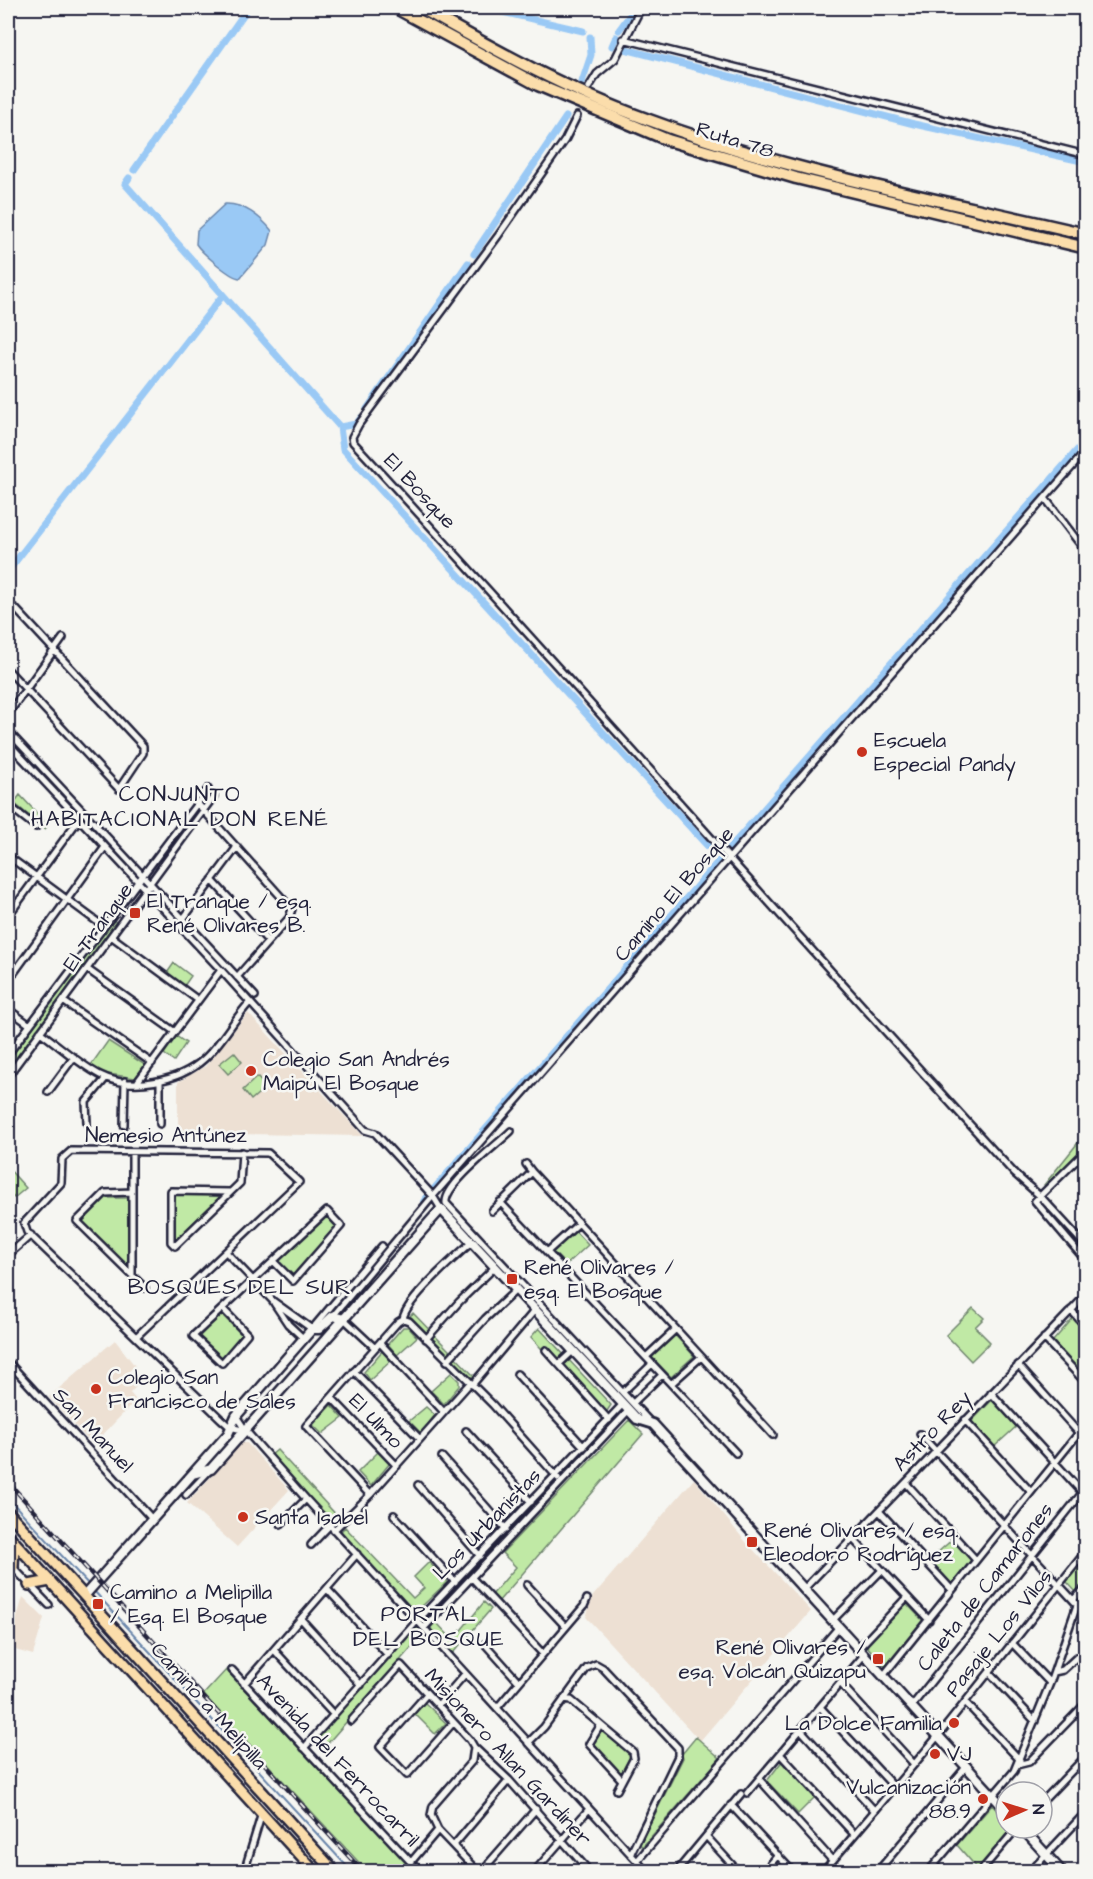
<svg xmlns="http://www.w3.org/2000/svg" width="1093" height="1879" font-family="'Architects Daughter',sans-serif">
<rect width="100%" height="100%" fill="#f6f6f2"/>
<filter id="ink" filterUnits="userSpaceOnUse"><feTurbulence type="fractalNoise" baseFrequency=".0167" numOctaves="2"/><feDisplacementMap in="SourceGraphic" scale="12" xChannelSelector="R" yChannelSelector="G"/><feConvolveMatrix kernelMatrix="1 2 1 2 8 2 1 2 1" color-interpolation-filters="sRGB"/></filter>
<g filter="url(#ink)">
<!-- built -->
<path fill="#ede0d3" d="M248 1013 363 1136 178 1133V1082L206 1066Z
M115 1340 135 1366 128 1372 138 1385 130 1393 136 1400 93 1445 49 1397Z
M242 1443H247L289 1490 237 1547 187 1503Z
M694 1479 745 1541 811 1611 700 1741 586 1617 593 1596Z
M23 1597 44 1618 33 1655 8 1648Z"/>
<!-- green -->
<path fill="#c0e9a5" stroke="#718670" stroke-width="1.5" d="M20 795 48 825 45 829 14 803Z
M112 919 116 922 8 1070V1061Z
M174 963 191 976 184 986 167 973Z
M176 1036 186 1043 174 1061 164 1054Z
M108 1041 145 1065 135 1078 102 1073 91 1065Z
M234 1052 242 1062 228 1074 219 1064Z
M257 1077 266 1087 251 1100 243 1090Z
M1085 1134V1145L1046 1187 1044 1185Z
M8 1168 26 1188 14 1198 8 1191Z
M173 1194 222 1195 173 1242Z
M106 1198H130L129 1269 82 1222Z
M327 1216 337 1227 291 1277 278 1262Z
M575 1231 588 1245 566 1265 553 1252Z
M973 1308 984 1318 975 1327 990 1342 971 1361 946 1335Z
M413 1313 474 1376 471 1379 410 1316Z
M221 1314 243 1336 222 1358 199 1337Z
M1074 1317 1085 1330V1377L1053 1341Z
M403 1327H408L417 1337 397 1355 388 1344Z
M539 1328 611 1405 603 1417 531 1337Z
M674 1334 694 1356 671 1377 651 1356Z
M383 1350 392 1360 370 1380 364 1372Z
M451 1373 459 1381V1386L444 1404 431 1391Z
M994 1398 1018 1425 994 1447 971 1422Z
M331 1405 343 1418 322 1434 313 1425Z
M426 1407 435 1415 421 1433 409 1421Z
M629 1420 643 1434 498 1602 491 1596 516 1567 502 1553Z
M277 1450 339 1518 332 1524 270 1456Z
M379 1451 390 1463 371 1486 358 1472Z
M345 1527 413 1598 424 1588 414 1577 429 1562 447 1582 415 1613 339 1533Z
M954 1538 973 1558 951 1585 929 1560Z
M1085 1554V1582L1076 1592 1066 1581Z
M484 1602 491 1609 453 1653 432 1632 431 1627 436 1622 453 1640Z
M905 1602 925 1623 888 1670 865 1644Z
M417 1627 423 1634 321 1751 314 1742Z
M226 1670 411 1867 415 1871H367L203 1695Z
M424 1702 446 1723 435 1734 414 1713Z
M600 1729H603L631 1754 620 1776 590 1744Z
M696 1737 720 1758 642 1847 640 1844 683 1758 682 1754Z
M783 1760 816 1796 798 1814 767 1781Z
M992 1805 1006 1820V1828L1014 1829 978 1869 957 1845Z"/>
<!-- water -->
<path fill="#9ac9f5" stroke="#6a86ab" stroke-width="1.5" d="M225 204C243 203 261 217 272 231L268 245 240 278C231 278 201 252 196 244L197 230Z"/>
<g fill="none" stroke-linecap="round" stroke-linejoin="round">
<!-- stream -->
<path stroke="#6a86ab" stroke-width="2" d="M8 1498 90 1586
M94 1591 352 1872"/>
<!-- canal -->
<path stroke="#9ac9f5" stroke-width="7" d="M485 8 583 31
M619 30 635 8
M612 46 616 37
M625 49 914 124 1086 162
M582 82 591 55 590 37
M134 170 248 8
M129 178 125 184 340 427 343 449 712 851
M474 254 566 117
M367 409 468 263
M340 427 356 424 361 418
M8 571 223 295
M728 850 1086 440
M433 1190 722 857
M424 1201 427 1197"/>
<defs>
<path id="street" d="M623 39 1086 155
M589 87 597 74 615 59 641 8
M577 116 565 140 498 236 359 424 352 437 353 442C576 684 793 932 1015 1174L1041 1197 1086 1246
M1045 498 1086 552
M8 606 15 608 143 746V753L119 789 8 670
M8 714 63 638
M8 731 255 996
M8 743 221 970 365 1130 375 1133 433 1196 441 1209
M197 803 292 909 289 918 237 977
M8 805 36 827
M8 856 103 926
M212 880 268 941
M8 916 79 819
M183 919 237 847
M111 936 198 1000
M87 969 175 1032
M8 981 105 847
M63 1001 152 1063
M8 1009 30 1025
M40 1032C60 1046 79 1064 100 1075 131 1091 179 1082 204 1059 222 1043 233 1020 250 1002
M8 1054 208 789
M8 1076 214 796
M138 1081 221 970
M160 1082V1124
M48 1092 74 1057
M87 1123 86 1102 106 1078
M124 1125 125 1081
M511 1131C497 1145 444 1185 446 1203L651 1423
M1086 1151 1035 1201 1086 1261
M532 1172 773 1435
M132 1192 105 1193 77 1221 145 1288
M230 1192 171 1191V1242L175 1246 240 1183 242 1152
M500 1202 736 1453
M492 1211 532 1172 526 1164
M226 1252 273 1301 312 1329 382 1246
M547 1252 579 1223
M8 1255 31 1235
M132 1275V1152
M274 1303 288 1324 303 1338
M223 1309 247 1334 222 1363 193 1336 327 1211 341 1226 293 1281 274 1262
M1071 1310 1086 1327
M333 1316 433 1196 1086 451
M344 1319 374 1347
M403 1319 409 1321 493 1405 558 1478
M403 1319C405 1301 457 1255 472 1242
M136 1337 299 1182 268 1153 71 1151 62 1159 61 1183 24 1223 27 1232 221 1419 230 1427 246 1431
M1044 1338 1086 1383
M426 1339 459 1302 495 1267
M380 1343 443 1411
M546 1350 609 1420
M646 1357 676 1329
M447 1361 485 1319 516 1290
M8 1362 153 1520
M559 1364 573 1351
M1018 1365 1078 1432
M354 1371 420 1439
M517 1374 584 1447
M671 1384 701 1357
M472 1385 535 1310
M623 1392 652 1364
M991 1393 1082 1492
M332 1398 397 1466
M633 1403 662 1375
M236 1416 246 1431 306 1499 647 1872
M965 1420 1031 1492
M466 1431 531 1502
M920 1434 1086 1614
M442 1457 506 1529
M906 1483 976 1560
M418 1485 480 1556
M186 1495 210 1470
M370 1495 306 1426 398 1322 403 1319
M879 1511 952 1590
M394 1515 455 1582
M281 1524 306 1499
M334 1530 370 1495 470 1383
M852 1538 929 1620
M311 1545 330 1525
M8 1562 49 1605
M472 1578 543 1654
M527 1585 566 1627
M327 1589 388 1655
M803 1590 1086 1295
M1073 1600 1086 1587
M301 1619 361 1685
M832 1621 882 1570
M424 1628 629 1410
M1012 1643 1050 1683
M485 1644 519 1682
M858 1649 907 1597
M274 1650 334 1715
M232 1670 420 1872
M989 1672 1035 1721
M1054 1672 1063 1670 1077 1657
M883 1676 1086 1424
M840 1683 914 1764
M244 1684 357 1554
M427 1694 380 1747 407 1775 453 1723
M564 1699 571 1700 633 1752 634 1758 617 1790
M965 1702 1020 1760
M438 1705 465 1674
M820 1707 894 1787
M911 1707 1086 1488
M497 1708 584 1606 587 1599
M351 1721 401 1665 470 1740 474 1747 509 1780 590 1872
M600 1726 589 1744 622 1780
M801 1730 874 1810
M528 1743 544 1727 587 1668 596 1664 603 1668 678 1748V1756L631 1853
M474 1747 472 1761 433 1806 431 1815 438 1830 478 1872
M304 1748 417 1621 623 1404
M780 1754 854 1834
M1017 1765 1029 1762 1086 1703
M759 1779 832 1860
M747 1793 864 1655
M1042 1802 1086 1756
M731 1805 793 1872
M706 1836 736 1869
M454 1845 509 1780
M637 1861 838 1628
M411 1862 438 1830
M677 1871 741 1794
M244 1872 262 1813
M481 1872 536 1809
M534 1872 589 1809
M764 1872 778 1855
M823 1872 938 1736 1086 1551
M877 1872 966 1767
M928 1872 1014 1771 1050 1683 1077 1605
M980 1872 1017 1828
M1030 1872 1086 1812"/>
<path id="secondary" d="M193 1474 211 1469 441 1209 637 1419 653 1424 1006 1810
M85 1595 228 1434 236 1416 312 1329H319L333 1316 344 1319
M1022 1828 1062 1872"/>
<path id="primary" d="M8 1512 335 1872
M8 1535 315 1872
M13 1567 14 1542
M29 1585 50 1581"/>
<path id="highway" d="M396 8 538 85 668 140 796 178 1086 248
M421 8C495 50 569 91 649 120 788 172 942 200 1086 234"/>
</defs>
<!-- street casing -->
<use href="#street" stroke="#22223b" stroke-width="10"/>
<!-- secondary casing -->
<use href="#secondary" stroke="#22223b" stroke-width="13"/>
<!-- primary casing -->
<use href="#primary" stroke="#22223b" stroke-width="14"/>
<!-- highway casing -->
<use href="#highway" stroke="#22223b" stroke-width="15"/>
<!-- street -->
<use href="#street" stroke="#f6f6f2" stroke-width="5"/>
<!-- secondary -->
<use href="#secondary" stroke="#f6f6f2" stroke-width="8"/>
<!-- primary -->
<use href="#primary" stroke="#fbddab" stroke-width="9"/>
<!-- highway -->
<use href="#highway" stroke="#fbddab" stroke-width="10"/>
<defs>
<path id="rail" d="M8 1482 363 1872"/>
</defs>
<!-- rail casing -->
<use href="#rail" stroke="#22223b" stroke-width="4.5"/>
<!-- rail -->
<use href="#rail" stroke="#f6f6f2" stroke-width="2" stroke-dasharray="7" stroke-linecap="butt"/>
</g>
</g>
<!-- markers -->
<g fill="#c8321e" stroke="#f6f6f2" stroke-width="2">
<circle cx="862" cy="752" r="6"/>
<rect x="129" y="907" width="12" height="12" rx="3"/>
<circle cx="251" cy="1071" r="6"/>
<rect x="506" y="1273" width="12" height="12" rx="3"/>
<circle cx="96" cy="1389" r="6"/>
<circle cx="243" cy="1517" r="6"/>
<rect x="746" y="1536" width="12" height="12" rx="3"/>
<rect x="92" y="1598" width="12" height="12" rx="3"/>
<rect x="872" y="1653" width="12" height="12" rx="3"/>
<circle cx="954" cy="1723" r="6"/>
<circle cx="935" cy="1754" r="6"/>
<circle cx="983" cy="1799" r="6"/>
</g>
<g text-anchor="middle" dominant-baseline="central" stroke-width="5" stroke-linejoin="round" paint-order="stroke">
<!-- street labels -->
<g font-size="21" fill="#22223b" stroke="#f6f6f2">
<text transform="translate(735 140) rotate(17)">Ruta 78</text>
<text transform="translate(420 491) rotate(47)">El Bosque</text>
<text transform="translate(674 894) rotate(-49)">Camino El Bosque</text>
<text transform="translate(98 927) rotate(-54)">El Tranque</text>
<text x="166" y="1135">Nemesio Antúnez</text>
<text transform="translate(376 1421) rotate(46)">El Ulmo</text>
<text transform="translate(93 1430) rotate(47)">San Manuel</text>
<text transform="translate(932 1431) rotate(-46)">Astro Rey</text>
<text transform="translate(487 1524) rotate(-46)">Los Urbanistas</text>
<text transform="translate(985 1587) rotate(-52)">Caleta de Camarones</text>
<text transform="translate(999 1633) rotate(-51)">Pasaje Los Vilos</text>
<text transform="translate(209 1706) rotate(48)">Camino a Melipilla</text>
<text transform="translate(508 1757) rotate(47)">Misionero Allan Gardiner</text>
<text transform="translate(338 1760) rotate(47)">Avenida del Ferrocarril</text>
</g>
<!-- poi labels -->
<g font-size="21" fill="#22223b" stroke="#f6f6f2" text-anchor="start">
<text x="874" y="740">Escuela<tspan x="874" dy="24">Especial Pandy</tspan></text>
<text x="147" y="901">El Tranque / esq.<tspan x="147" dy="24">René Olivares B.</tspan></text>
<text x="263" y="1059">Colegio San Andrés<tspan x="263" dy="24">Maipú El Bosque</tspan></text>
<text x="524" y="1267">René Olivares /<tspan x="524" dy="24">esq. El Bosque</tspan></text>
<text x="108" y="1377">Colegio San<tspan x="108" dy="24">Francisco de Sales</tspan></text>
<text x="255" y="1517">Santa Isabel</text>
<text x="764" y="1530">René Olivares / esq.<tspan x="764" dy="24">Eleodoro Rodríguez</tspan></text>
<text x="110" y="1592">Camino a Melipilla<tspan x="110" dy="24">/ Esq. El Bosque</tspan></text>
<text x="866" y="1647" text-anchor="end">René Olivares /<tspan x="866" dy="24">esq. Volcán Quizapu</tspan></text>
<text x="942" y="1723" text-anchor="end">La Dolce Familia</text>
<text x="947" y="1754">VJ</text>
<text x="971" y="1787" text-anchor="end">Vulcanización<tspan x="971" dy="24">88.9</tspan></text>
</g>
<!-- neighbourhood labels -->
<g font-size="22" letter-spacing="1.5" fill="#22223b" stroke="#f6f6f2">
<text x="180" y="794">CONJUNTO<tspan x="180" dy="25">HABITACIONAL DON RENÉ</tspan></text>
<text x="240" y="1287">BOSQUES DEL SUR</text>
<text x="429" y="1614">PORTAL<tspan x="429" dy="25">DEL BOSQUE</tspan></text>
</g>
</g>
<!-- margin -->
<rect width="1093" height="1879" fill="none" stroke="#f6f6f2" stroke-width="30"/>
<rect x="15" y="15" width="1063" height="1849" fill="none" stroke="#22223b" stroke-width="2" filter="url(#ink)"/>
<!-- north arrow -->
<g transform="translate(1024 1810) rotate(87)"><circle r="28" fill="#f6f6f2" stroke="#a1a1a9" stroke-width="1.5"/>
<path d="M0-4.5L10 22L0 15L-10 22Z" fill="#c8321e"/>
<text y="-9" font-size="16" font-weight="bold" text-anchor="middle" fill="#22223b">N</text>
</g>
</svg>
